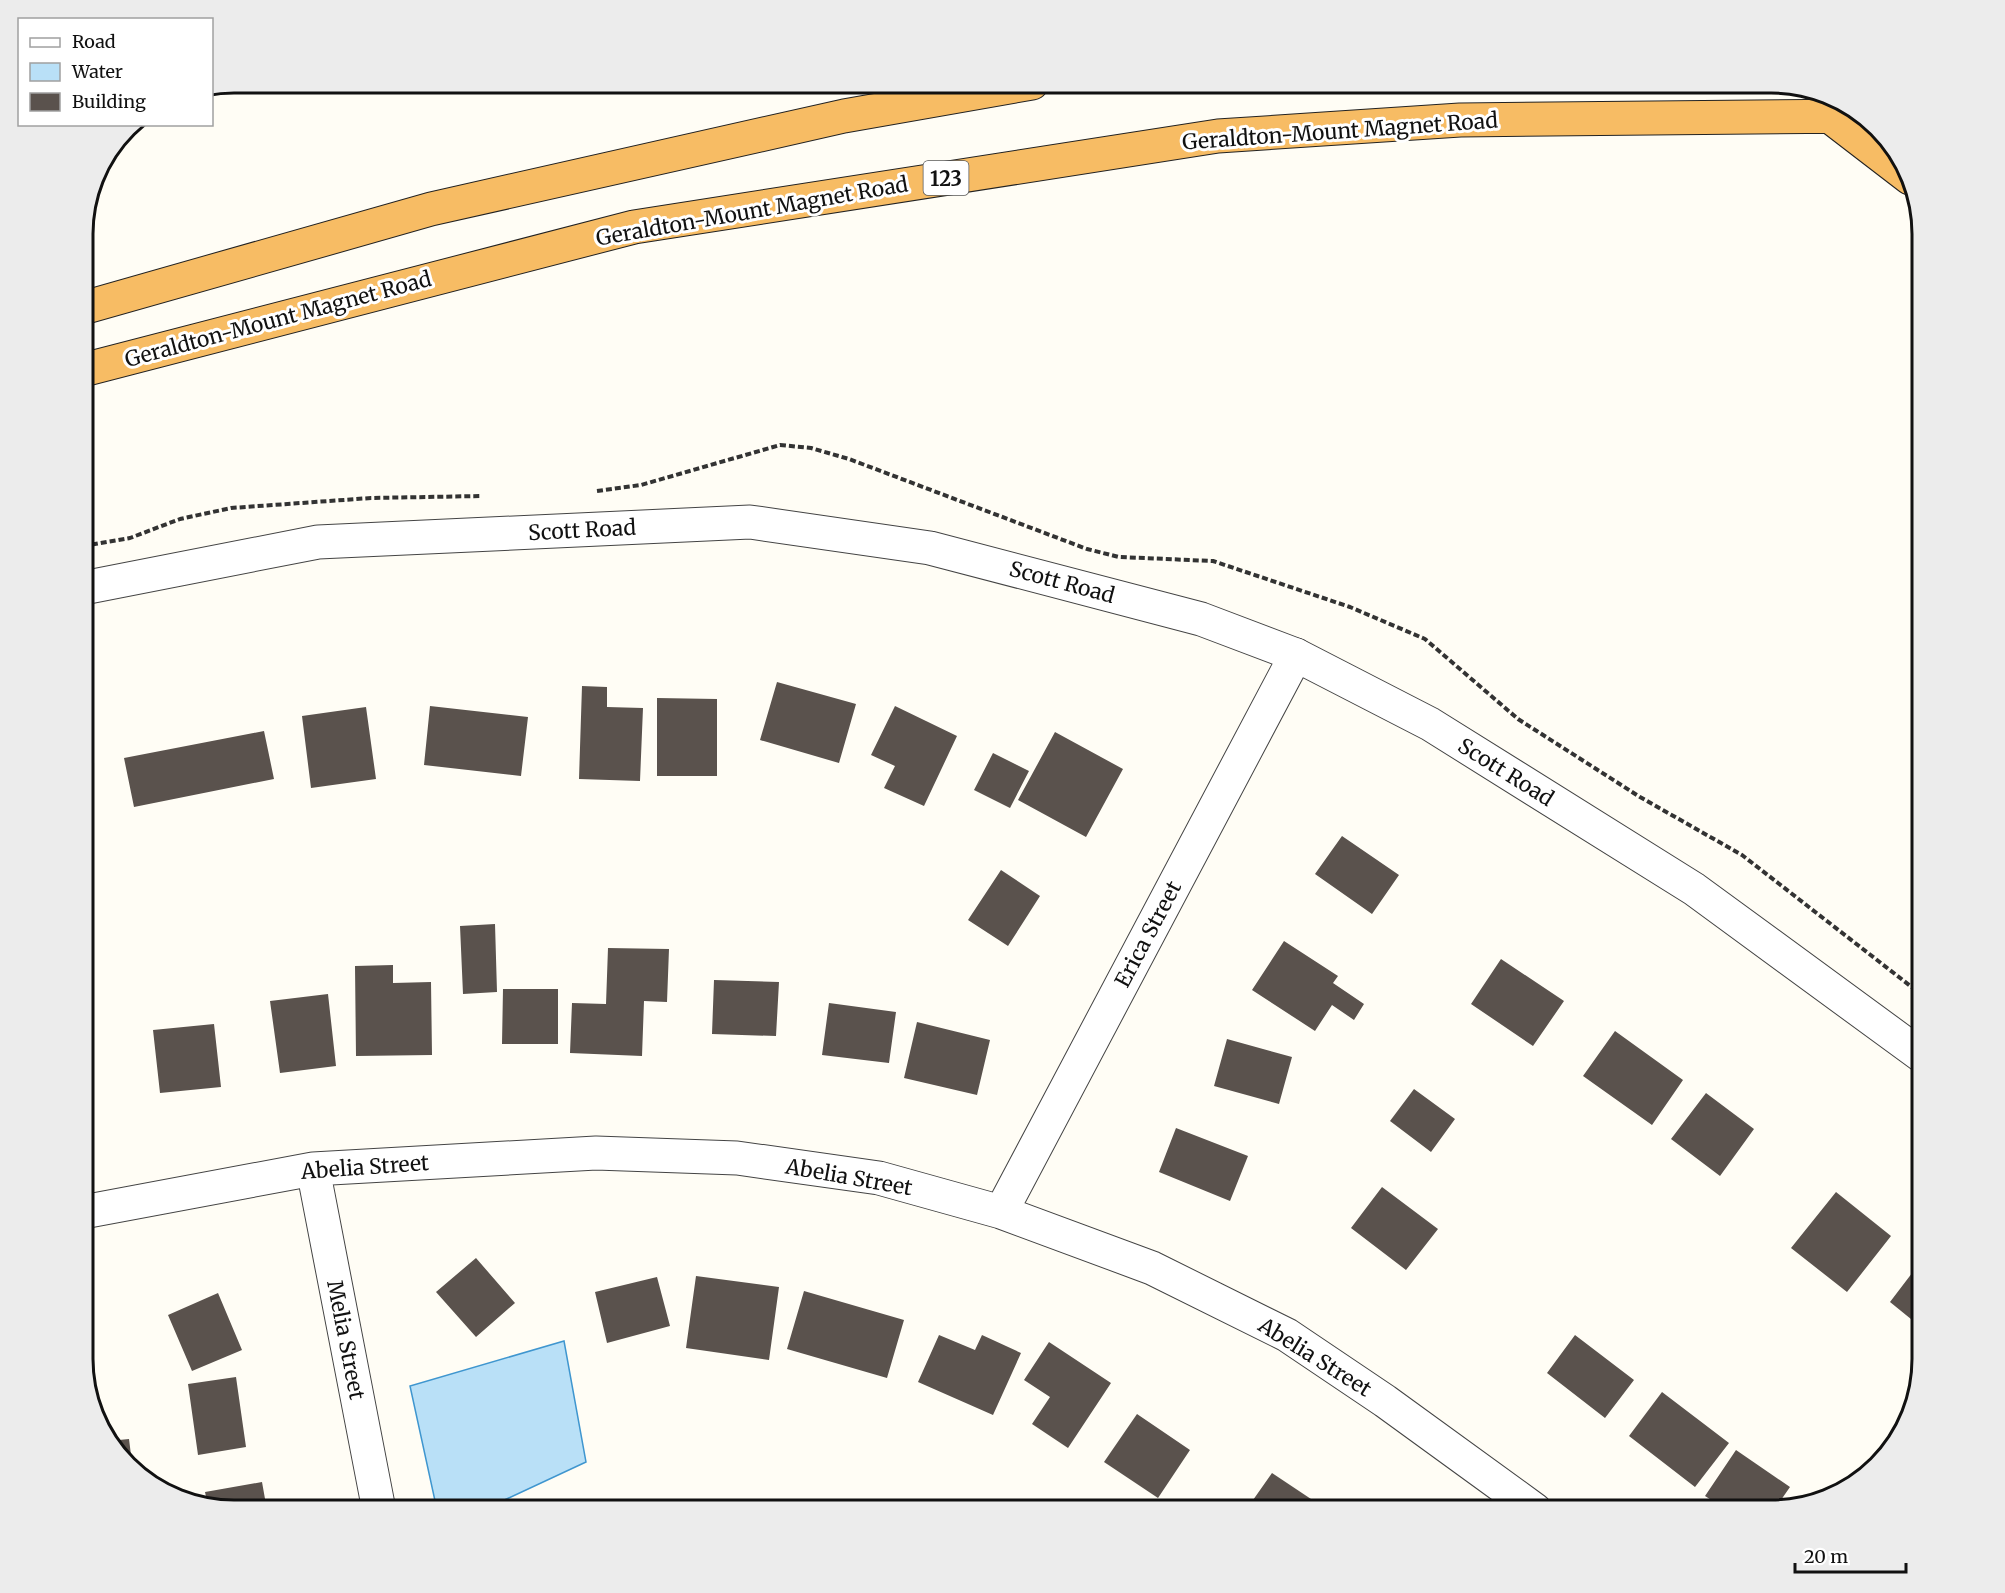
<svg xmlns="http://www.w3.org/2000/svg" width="2005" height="1593" font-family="Merriweather,serif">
<rect width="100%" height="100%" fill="#fffdf5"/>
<!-- water -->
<path fill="#b9e0f7" stroke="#3f96cf" stroke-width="1.5" d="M564 1341 586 1462 483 1510H437L410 1386Z"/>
<!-- building -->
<path fill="#5a524d" d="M777 682 856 704 839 763 760 740Z
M582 686 607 687V707L643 708 640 781 579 779Z
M657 698 717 699V776H657Z
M430 706 528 717 521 776 424 765Z
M895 706 957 736 924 806 884 788 895 766 871 755Z
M366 707 376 779 311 788 302 716Z
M264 731 274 779 134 807 124 758Z
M1055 732 1123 769 1086 837 1018 800Z
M993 753 1029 771 1010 808 974 790Z
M1342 836 1399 875 1372 914 1315 874Z
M1001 870 1040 896 1008 946 968 920Z
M495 924 497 992 463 994 460 926Z
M1284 941 1338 976 1333 983 1364 1004 1354 1020 1332 1005 1315 1031 1252 990Z
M608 948 669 949 667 1002 644 1001 642 1056 570 1053 572 1003 606 1004Z
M1501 959 1564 1001 1533 1046 1471 1004Z
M393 965V983L431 982 432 1055 356 1056 355 966Z
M714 980 779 982 776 1036 712 1034Z
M503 989H558V1044H502Z
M328 994 336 1066 280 1073 270 1001Z
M829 1003 896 1012 889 1063 822 1055Z
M917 1022 990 1040 977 1095 904 1078Z
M214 1024 221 1087 160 1093 153 1030Z
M1615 1031 1683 1080 1652 1125 1583 1076Z
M1227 1039 1292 1057 1279 1104 1214 1086Z
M1414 1089 1455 1119 1431 1152 1390 1121Z
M1706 1093 1754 1129 1720 1176 1671 1139Z
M1176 1128 1248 1156 1230 1201 1159 1172Z
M1382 1187 1438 1229 1406 1270 1351 1228Z
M1836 1192 1891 1236 1847 1292 1791 1248Z
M476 1258 515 1303 476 1337 436 1292Z
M1922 1260V1328L1890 1302Z
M696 1276 779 1287 769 1360 686 1348Z
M657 1277 670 1326 607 1343 595 1292Z
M804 1291 904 1320 887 1378 787 1349Z
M218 1293 242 1350 192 1371 168 1315Z
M939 1335 975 1350 982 1335 1021 1353 993 1415 918 1382Z
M1575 1335 1634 1380 1605 1418 1547 1373Z
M1049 1342 1111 1383 1068 1448 1032 1424 1050 1397 1024 1380Z
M236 1377 246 1447 198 1455 188 1384Z
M1662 1392 1729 1443 1695 1487 1629 1436Z
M1137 1414 1190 1450 1158 1498 1104 1462Z
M129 1439 133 1471 109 1441Z
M1736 1450 1790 1487 1774 1510H1727L1705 1496Z
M1272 1473 1323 1507 1321 1510H1246Z
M262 1482 267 1510H233L208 1506 205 1492Z"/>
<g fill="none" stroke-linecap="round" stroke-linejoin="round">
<defs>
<path id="minor" d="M313 1169 379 1510
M83 1212 313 1169 596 1153 737 1158 879 1178 1001 1212 1152 1268 1287 1335 1385 1401 1535 1510
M1001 1212 1296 655"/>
<path id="tertiary" d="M83 588 318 542 750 522 930 548 1201 619 1296 655 1430 724 1694 889 1922 1056"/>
<path id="trunk" d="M1828 115 1910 178
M83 308 431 209 844 116 1032 83
M83 370 634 227 1218 136 1460 120 1865 116"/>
</defs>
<!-- minor casing -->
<use href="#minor" stroke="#444" stroke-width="35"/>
<!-- tertiary casing -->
<use href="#tertiary" stroke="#444" stroke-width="35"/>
<!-- trunk casing -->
<use href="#trunk" stroke="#222" stroke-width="35"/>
<!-- path -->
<path stroke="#333" stroke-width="4" stroke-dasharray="6 3" stroke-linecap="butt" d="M597 491 641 485 780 445 811 448 849 459 1087 549 1119 557 1213 561 1350 607 1425 639 1518 719 1640 797 1742 855 1922 995
M83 546 130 538 180 519 231 508 371 498 482 496"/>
<!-- minor -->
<use href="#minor" stroke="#fff" stroke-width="33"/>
<!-- tertiary -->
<use href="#tertiary" stroke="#fff" stroke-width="33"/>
<!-- trunk -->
<use href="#trunk" stroke="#f7bc64" stroke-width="33"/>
</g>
<g text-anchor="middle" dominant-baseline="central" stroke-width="6" stroke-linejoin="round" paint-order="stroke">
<!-- shield labels -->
<rect fill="#fff" stroke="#585858" stroke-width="1.5" x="923.5" y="161" width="45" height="34" rx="4.5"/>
<g font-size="20" font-weight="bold" fill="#111">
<text x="946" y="178">123</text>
</g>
<!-- street labels -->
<g font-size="21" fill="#111" stroke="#fff">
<text transform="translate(1340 131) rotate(-4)">Geraldton-Mount Magnet Road</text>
<text transform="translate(752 211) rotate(-10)">Geraldton-Mount Magnet Road</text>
<text transform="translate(278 319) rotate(-15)">Geraldton-Mount Magnet Road</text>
<text transform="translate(582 530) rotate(-3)">Scott Road</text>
<text transform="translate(1062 582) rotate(15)">Scott Road</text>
<text transform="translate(1506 772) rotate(32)">Scott Road</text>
<text transform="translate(1148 934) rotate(-62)">Erica Street</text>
<text transform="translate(365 1167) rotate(-4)">Abelia Street</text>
<text transform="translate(849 1177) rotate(10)">Abelia Street</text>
<text transform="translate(346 1340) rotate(79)">Melia Street</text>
<text transform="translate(1315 1357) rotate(32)">Abelia Street</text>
</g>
</g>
<!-- crop -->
<path d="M0 0H2005V1593H0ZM234 93H1771A141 141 0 0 1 1912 234V1359A141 141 0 0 1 1771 1500H234A141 141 0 0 1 93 1359V234A141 141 0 0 1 234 93Z" fill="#ececec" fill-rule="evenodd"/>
<path fill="none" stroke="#111" stroke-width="3" d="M234 93H1771A141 141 0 0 1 1912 234V1359A141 141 0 0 1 1771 1500H234A141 141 0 0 1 93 1359V234A141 141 0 0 1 234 93Z"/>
<!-- legend -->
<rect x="18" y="18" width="195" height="108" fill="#ffffff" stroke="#a0a0a0" stroke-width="1.5"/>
<rect x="30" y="38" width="30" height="9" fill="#ffffff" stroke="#a0a0a0" stroke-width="1.5"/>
<text x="72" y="48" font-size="18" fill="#111111">Road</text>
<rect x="30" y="63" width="30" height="18" fill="#b9e0f7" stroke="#a0a0a0" stroke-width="1.5"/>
<text x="72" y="78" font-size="18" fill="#111111">Water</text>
<rect x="30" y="93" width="30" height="18" fill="#5a524d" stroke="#a0a0a0" stroke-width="1.5"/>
<text x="72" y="108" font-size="18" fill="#111111">Building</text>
<!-- scale -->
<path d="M1795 1563v9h111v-9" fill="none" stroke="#111111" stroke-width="3"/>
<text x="1804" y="1563" font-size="18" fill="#111111" stroke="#ffffff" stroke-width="4.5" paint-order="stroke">20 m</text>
</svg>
